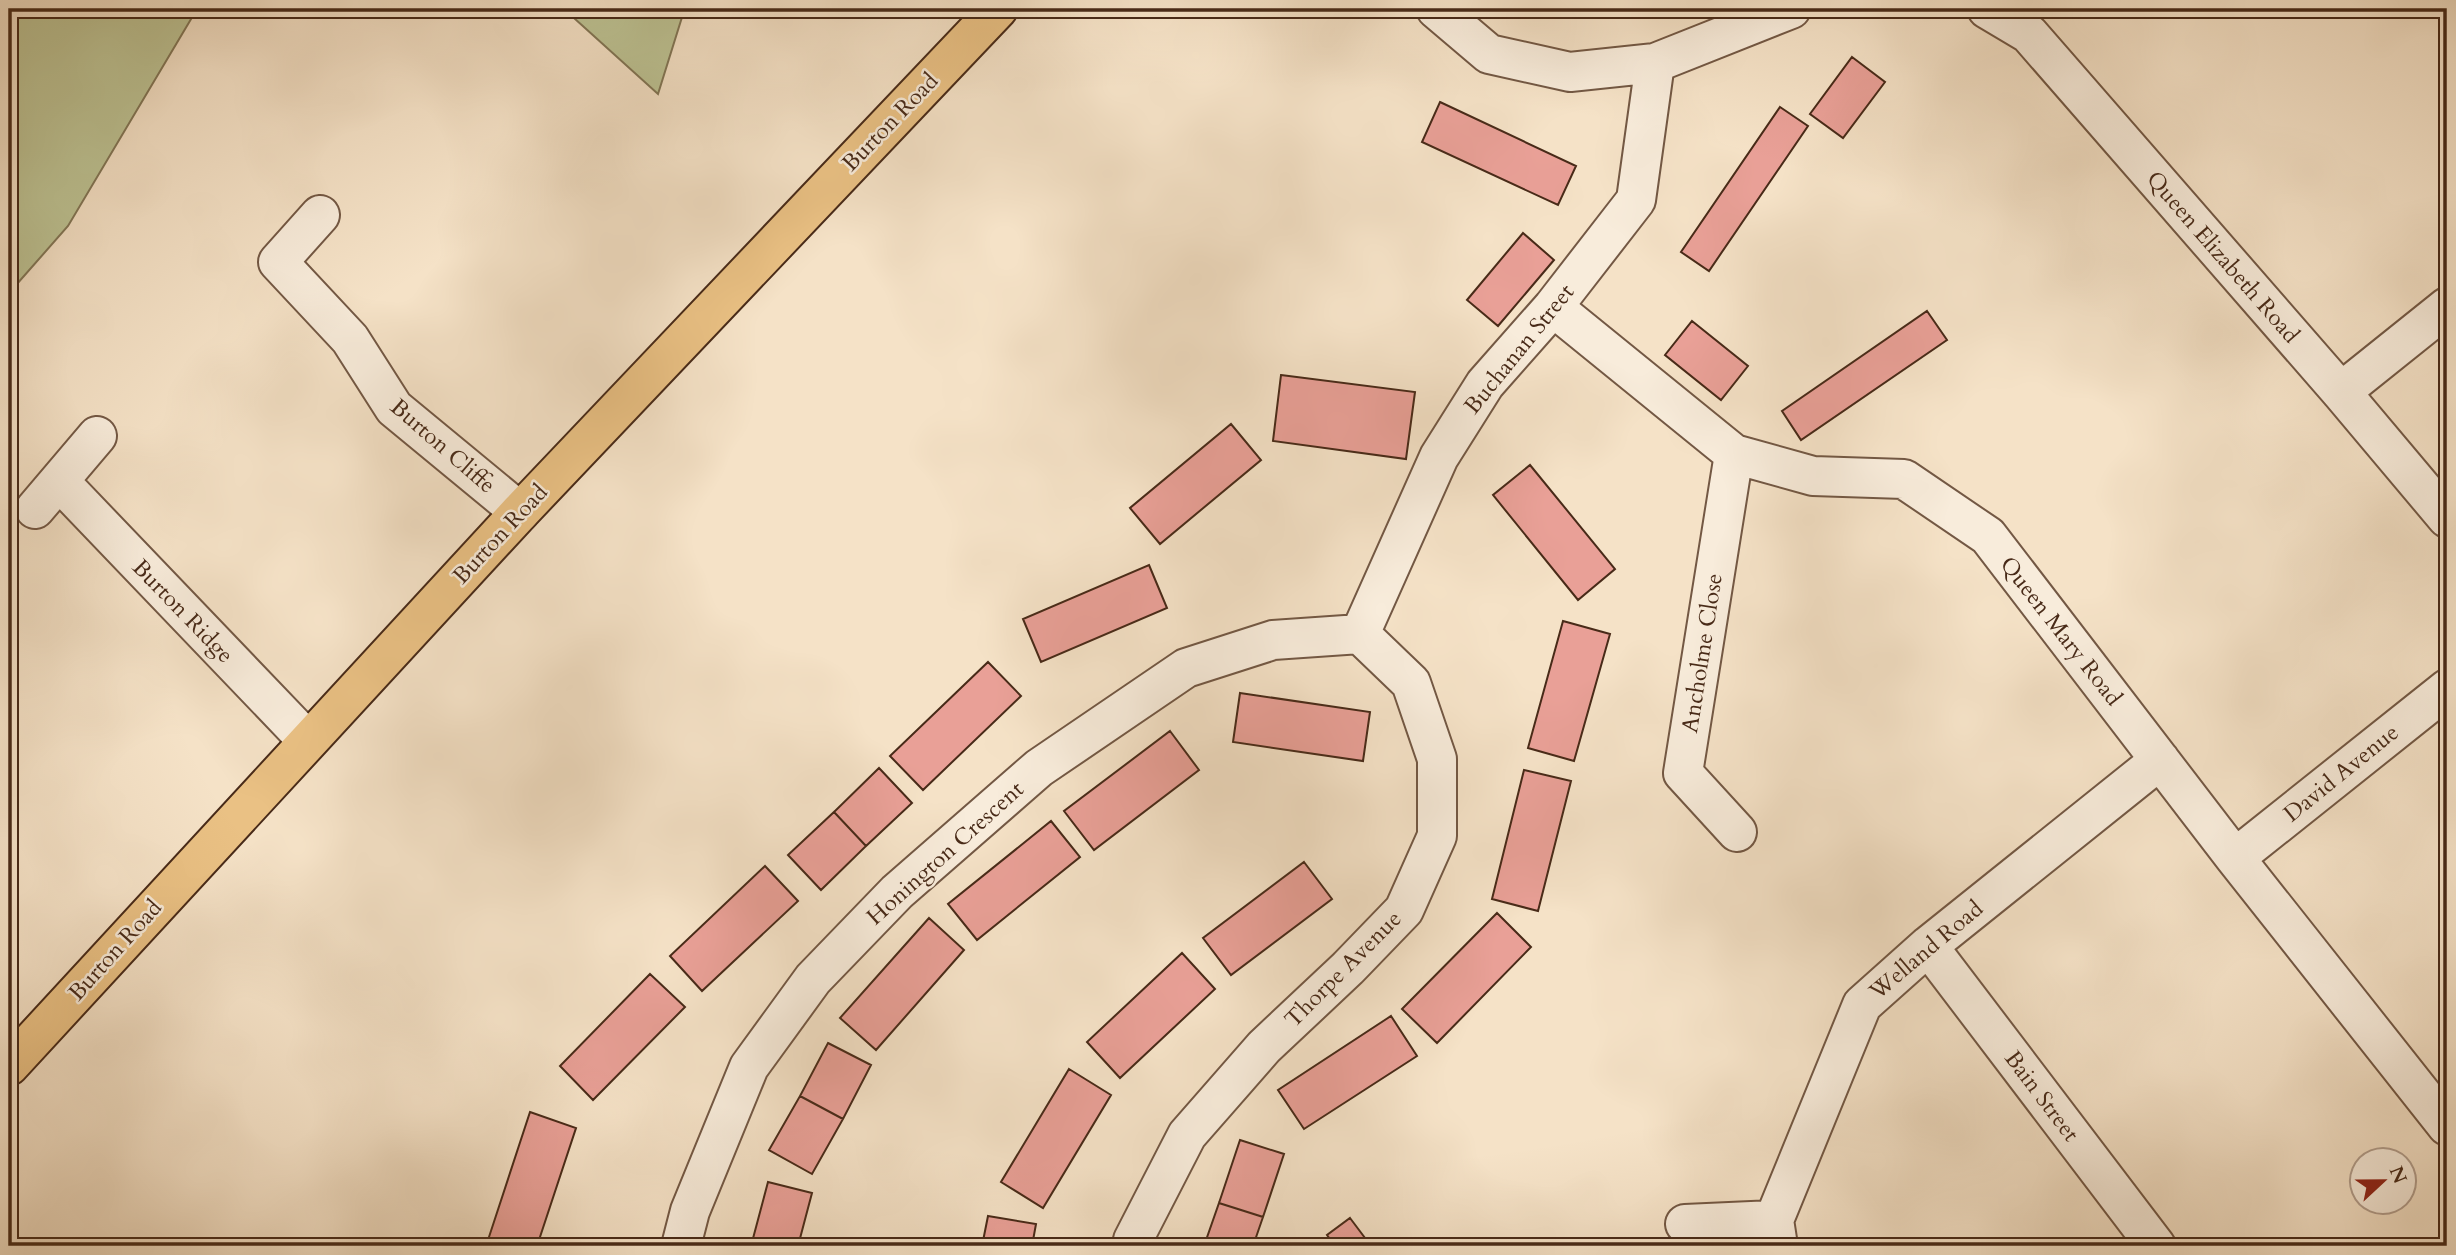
<svg xmlns="http://www.w3.org/2000/svg" width="2456" height="1255" font-family="Cardo,serif">
<rect width="100%" height="100%" fill="#f5e2c7"/>
<filter id="stains"><feTurbulence type="fractalNoise" baseFrequency=".00286" numOctaves="4"/><feColorMatrix values="0 0 0 0 .2 0 0 0 0 .09 0 0 0 0 .02 0 0 0 .5 -.17"/></filter>
<radialGradient id="worn" r=".72"><stop offset=".6" stop-color="#630" stop-opacity="0"/><stop offset="1" stop-color="#630" stop-opacity=".3"/></radialGradient>
<!-- green -->
<path fill="#bdc394" stroke="#827656" stroke-width="2" d="M9 9H197L68 226 9 293Z
M564 9H687L683 14 658 94Z"/>
<!-- building -->
<path fill="#e9a097" stroke="#482a18" stroke-width="2" d="M1852 57 1885 82 1843 138 1810 114Z
M1440 102 1576 166 1558 205 1422 142Z
M1780 107 1808 126 1709 271 1681 252Z
M1523 233 1554 260 1498 326 1467 300Z
M1927 311 1947 340 1801 440 1782 411Z
M1692 321 1748 366 1721 400 1665 355Z
M1281 375 1415 392 1406 459 1273 441Z
M1231 424 1261 460 1160 544 1130 508Z
M1530 465 1615 569 1578 600 1493 495Z
M1149 565 1167 608 1041 662 1023 619Z
M1563 621 1610 634 1574 761 1528 748Z
M988 662 1021 696 923 790 890 756Z
M1240 693 1370 712 1363 761 1233 742Z
M1170 731 1199 770 1094 850 1064 811Z
M879 768 912 803 866 846 834 812Z
M1524 770 1571 781 1538 911 1492 899Z
M834 812 866 846 821 890 788 855Z
M1051 821 1080 857 977 940 948 904Z
M1304 862 1332 899 1231 975 1203 938Z
M765 866 798 901 702 991 670 956Z
M1497 913 1531 947 1437 1043 1402 1009Z
M929 918 964 950 876 1050 840 1018Z
M1182 953 1215 989 1120 1078 1087 1042Z
M650 974 685 1007 593 1100 560 1066Z
M1391 1016 1417 1056 1304 1129 1278 1090Z
M828 1043 871 1065 843 1119 800 1096Z
M1069 1069 1111 1095 1043 1208 1001 1182Z
M800 1096 843 1119 812 1174 769 1150Z
M530 1112 576 1128 537 1246H506L488 1240Z
M1240 1140 1284 1154 1263 1217 1219 1203Z
M768 1182 812 1193 798 1246H751Z
M1219 1203 1263 1217 1253 1246H1204Z
M988 1216 1036 1224 1032 1246H982Z
M1350 1218 1371 1246H1335L1327 1235Z"/>
<g fill="none" stroke-linecap="round" stroke-linejoin="round">
<defs>
<path id="minor" d="M1436 9 1489 54 1570 72 1655 63 1791 9
M1987 9 2029 34 2341 392 2447 518
M320 215 278 262 350 339 394 408 520 512
M1553 307 1734 454 1813 476 1904 479 1988 536 2235 858 2447 1126
M2341 392 2447 307
M1734 454 1683 773 1737 832
M59 481 307 740
M35 509 97 436
M1360 634 1439 457 1485 384 1553 307 1636 200 1655 63
M2235 858 2447 689
M1928 946 2156 1246
M1685 1224 1774 1220
M681 1246 690 1211 749 1067 813 979 897 892 1039 768 1186 668 1273 640 1360 634
M1132 1246 1133 1240 1187 1135 1264 1047 1348 968 1404 910 1437 836V759L1411 683 1360 634
M1778 1246 1774 1220 1862 1005 1928 946 2160 760"/>
<path id="major" d="M9 1066 520 512 998 9"/>
</defs>
<!-- minor casing -->
<use href="#minor" stroke="#735844" stroke-width="42"/>
<!-- major casing -->
<use href="#major" stroke="#482a18" stroke-width="42"/>
<!-- minor -->
<use href="#minor" stroke="#f8ecdb" stroke-width="38"/>
<!-- major -->
<use href="#major" stroke="#eac184" stroke-width="38"/>
</g>
<g text-anchor="middle" dominant-baseline="central" stroke-width="5" stroke-linejoin="round" paint-order="stroke">
<!-- street labels -->
<g font-size="23" fill="#482a18" stroke="#f8ecdb">
<text transform="translate(890 122) rotate(-46)">Burton Road</text>
<text transform="translate(2223 257) rotate(49)">Queen Elizabeth Road</text>
<text transform="translate(1519 349) rotate(-51)">Buchanan Street</text>
<text transform="translate(443 446) rotate(41)">Burton Cliffe</text>
<text transform="translate(500 534) rotate(-47)">Burton Road</text>
<text transform="translate(183 611) rotate(46)">Burton Ridge</text>
<text transform="translate(2061 631) rotate(52)">Queen Mary Road</text>
<text transform="translate(1702 653) rotate(-81)">Ancholme Close</text>
<text transform="translate(2341 773) rotate(-39)">David Avenue</text>
<text transform="translate(945 853) rotate(-42)">Honington Crescent</text>
<text transform="translate(115 950) rotate(-48)">Burton Road</text>
<text transform="translate(1926 950) rotate(-40)">Welland Road</text>
<text transform="translate(1343 969) rotate(-45)">Thorpe Avenue</text>
<text transform="translate(2042 1096) rotate(53)">Bain Street</text>
</g>
</g>
<!-- margin -->
<rect width="2456" height="1255" fill="none" stroke="#f5e2c7" stroke-width="35"/>
<rect x="10" y="10" width="2435" height="1234" fill="none" stroke="#482a18" stroke-width="3.5"/>
<rect x="18" y="18" width="2421" height="1220" fill="none" stroke="#482a18" stroke-width="2"/>
<!-- north arrow -->
<g transform="translate(2383 1181) rotate(68)"><circle r="33" fill="#f8ecdb" stroke="#b29e8d" stroke-width="2"/>
<path d="M0-5L12 26L0 18L-12 26Z" fill="#8f2418"/>
<text y="-10" font-size="19" font-weight="bold" text-anchor="middle" fill="#482a18">N</text>
</g>
<rect width="100%" height="100%" filter="url(#stains)"/>
<rect width="100%" height="100%" fill="url(#worn)"/>
</svg>
